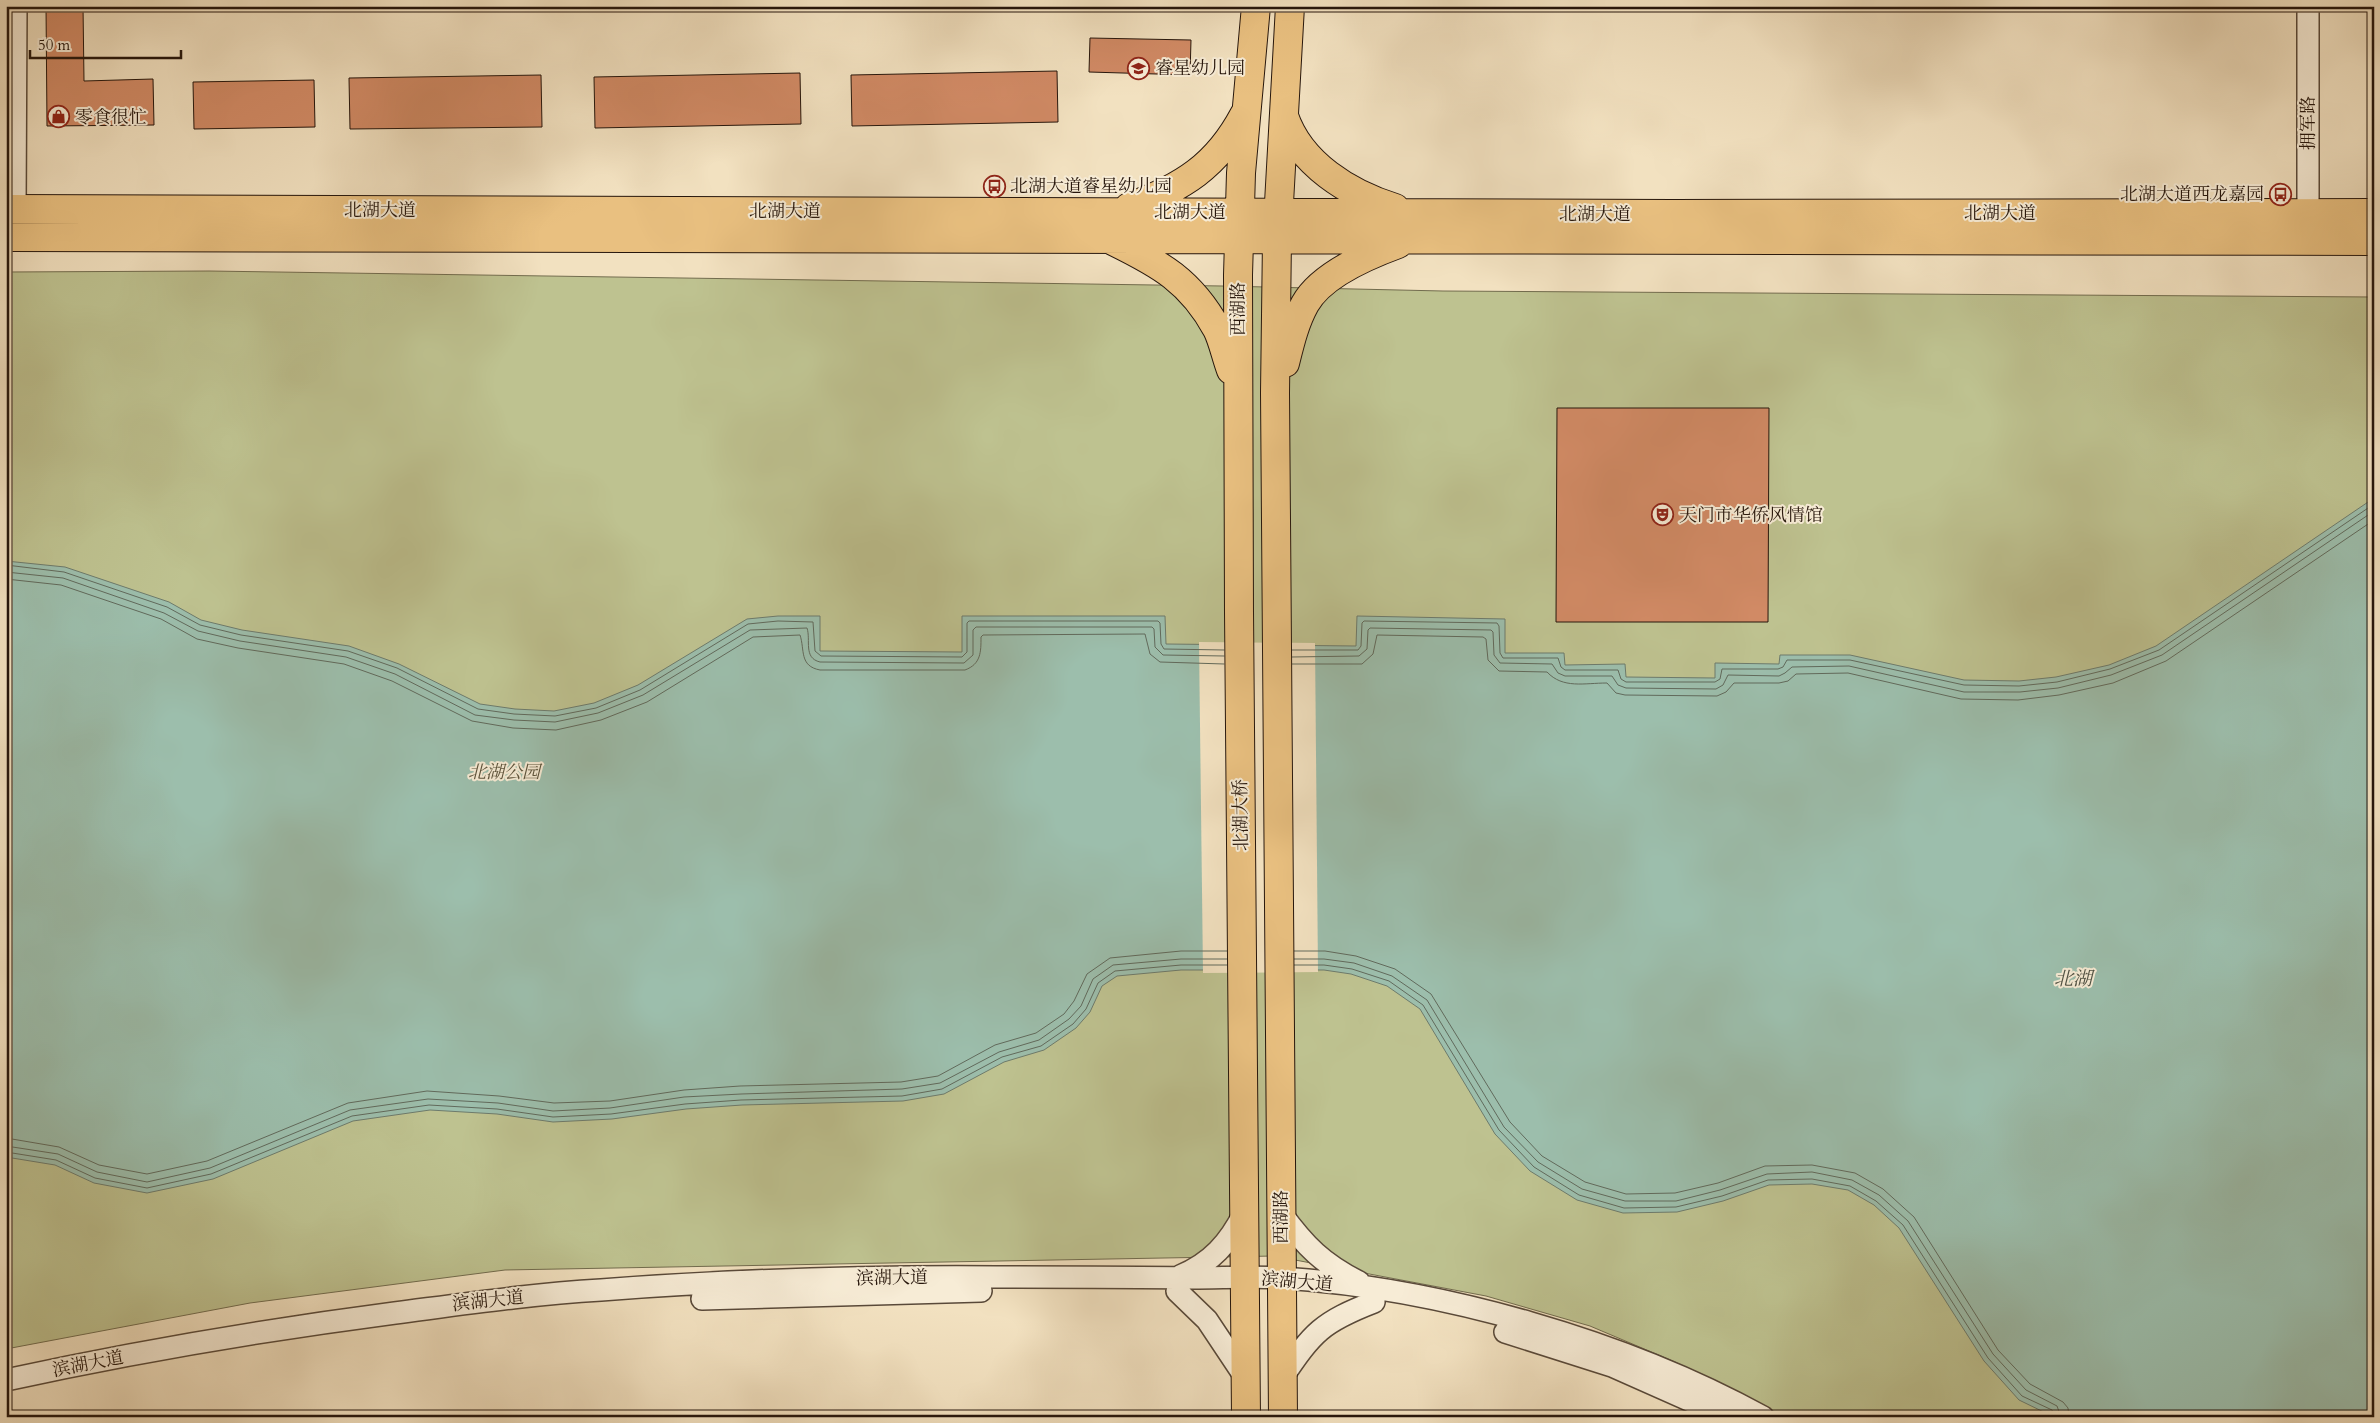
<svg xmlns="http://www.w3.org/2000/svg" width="2380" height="1423" font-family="Cardo,'Noto Serif SC',serif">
<rect width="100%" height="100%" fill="#f2e1c0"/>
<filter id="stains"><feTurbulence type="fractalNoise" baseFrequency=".004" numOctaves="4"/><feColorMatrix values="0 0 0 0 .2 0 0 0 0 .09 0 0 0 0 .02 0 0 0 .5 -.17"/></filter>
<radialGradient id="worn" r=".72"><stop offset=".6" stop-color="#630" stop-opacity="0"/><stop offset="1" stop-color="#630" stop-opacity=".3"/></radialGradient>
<!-- green -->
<path fill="#bec290" stroke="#726c4e" d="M209 271 1222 286 1443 291 2374 297V1417H1785L1675 1362 1590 1326 1486 1296 1274 1256 505 1270 250 1303 6 1349V272Z"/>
<!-- water -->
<path fill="#9cbeac" stroke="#6d7b6c" d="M2374 498V1417H2054L2019 1400 1984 1361 1899 1228 1874 1205 1848 1190 1812 1184 1769 1185 1723 1201 1677 1212 1623 1213 1577 1200 1530 1171 1495 1134 1420 1009 1387 986 1351 974 1324 970H1181L1117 976 1102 986 1090 1012 1076 1028 1044 1050 1004 1062 944 1094 903 1101 742 1105 686 1109 612 1119 553 1122 497 1114 430 1110 353 1121 213 1179 147 1193 94 1183 55 1165 6 1157V561L65 567 169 602 201 620 242 630 349 646 399 664 480 704 515 709 554 711 594 703 638 685 747 619 778 616H820V651L962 652V616H1165L1166 644 1356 646 1357 616 1505 619V653H1564L1565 665 1625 664 1626 677 1715 678V663L1779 664 1780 655H1850L1964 680 2019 681 2056 677 2109 665 2156 646Z"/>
<!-- pier -->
<path fill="#f2e1c0" d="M1199 642 1315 643 1318 972 1203 973Z"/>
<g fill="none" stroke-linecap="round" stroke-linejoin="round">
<!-- shore -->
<path stroke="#616a5c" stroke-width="1" d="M6 565 64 572 167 607 200 625 241 635 348 651 397 668 478 709 514 714 555 716 596 708 640 690 748 624 778 621 813 622 815 651 821 656 962 657 967 652V623L969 621H1158L1160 623 1161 644 1164 649 1224 650
M6 572 63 578 164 613 198 631 240 641 346 657 395 674 475 715 514 720 555 722 598 713 643 695 750 630 807 628C811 640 803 658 820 662L964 663 973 655V630L976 627H1152L1154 629 1155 647 1163 655 1224 656
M6 579 61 585 161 619 197 639 238 648 344 664 392 681 472 721 513 728 556 730 601 720 647 702 753 637 800 635C805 650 799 666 820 670H965C981 664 981 652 981 637L983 635 1145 634 1150 654 1160 662 1224 664
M1292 650H1358L1361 646 1362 623 1364 621 1497 623 1499 626 1500 653 1503 658H1558L1561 667 1565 670H1618L1621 679 1626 682H1715L1720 679 1722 669H1778L1783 667 1787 660H1850L1964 685 2019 686 2057 682 2110 669 2159 650 2374 504
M1292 657 1359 656 1367 649 1368 630 1370 628 1491 630 1493 632 1494 655 1500 663 1552 664 1558 673 1565 676H1612L1618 685 1626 688 1716 689 1723 685 1728 675 1779 676 1785 673 1792 667 1849 666 1964 692H2020L2058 688 2111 675 2162 655 2374 511
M1292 664H1362L1373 654 1377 635 1483 637 1486 639 1488 660 1499 671 1547 672C1563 689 1584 683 1607 683L1616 693 1625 695 1717 696 1726 692 1734 683H1779L1788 681 1796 674 1848 673 1961 699 2018 700 2059 695 2113 683 2166 661 2374 520
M1294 951H1325L1356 956 1395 969 1431 994 1510 1122 1542 1156 1585 1182 1626 1194 1675 1193 1718 1183 1765 1166 1812 1165 1855 1173 1883 1189 1914 1217 1998 1350 2030 1384 2063 1402 2068 1408 2069 1417
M1294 959H1324L1354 963 1392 976 1427 1000 1504 1127 1538 1162 1582 1189 1625 1201H1676L1720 1190 1767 1174 1812 1172 1852 1180 1879 1195 1908 1221 1993 1354 2026 1390 2057 1406 2061 1417
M1294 965H1324L1352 969 1389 981 1423 1005 1499 1130 1534 1167 1579 1195 1624 1208 1676 1207 1722 1196 1768 1180 1812 1179 1850 1186 1876 1201 1903 1225 1988 1358 2022 1396 2052 1410 2055 1417
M6 1138 59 1147 99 1165 147 1174 207 1161 348 1103 427 1091 499 1096 554 1103 610 1101 684 1090 740 1086 901 1082 938 1076 995 1045 1036 1033 1064 1014 1074 1001 1087 974 1110 958 1181 951H1227
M6 1146 58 1154 97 1172 147 1182 210 1168 350 1110 428 1099 498 1103 553 1111 610 1108 684 1097 741 1094 902 1089 940 1083 999 1052 1039 1040 1069 1019 1081 1006 1093 979 1113 965 1181 959H1227
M6 1152 56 1160 95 1178 147 1188 211 1174 352 1116 429 1105 497 1109 553 1117 611 1114 685 1104 741 1100 902 1096 942 1089 1002 1057 1041 1046 1073 1024 1086 1009 1098 983 1115 971 1181 965H1227"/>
</g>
<!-- building -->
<path fill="#d18a65" stroke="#26160c" d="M46 6H83L84 81 153 79 154 125 47 126Z
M1090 38 1191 40 1190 75 1089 72Z
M1057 71 1058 122 852 126 851 75Z
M800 73 801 124 595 128 594 77Z
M541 75 542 127 350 129 349 78Z
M314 80 315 127 194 129 193 82Z
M1557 408H1769L1768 622H1556Z"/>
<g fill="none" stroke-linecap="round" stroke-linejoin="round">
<defs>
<path id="minor" d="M2308 6V228
M15 209 16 6
M1281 1213C1305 1246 1323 1264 1359 1282
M1180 1276C1211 1263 1229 1243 1244 1213
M1177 1291 1207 1320 1245 1377
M702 1299 981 1291
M1505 1332 1612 1366 1727 1417
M1282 1378C1313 1332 1322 1322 1374 1302
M6 1380C135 1352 265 1330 395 1313 464 1304 532 1294 601 1290 732 1280 864 1276 996 1277 1062 1277 1127 1277 1193 1278 1223 1278 1253 1276 1283 1278 1440 1288 1625 1341 1763 1417"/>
<path id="major" d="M1284 116C1300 164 1349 194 1395 208
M1129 207C1182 188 1217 166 1244 115
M6 209 1673 214 2374 213
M6 237 2374 241
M1113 241C1160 264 1191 281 1217 329 1223 341 1226 357 1231 370
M1285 363C1290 343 1295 322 1305 304 1321 275 1368 255 1398 244
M1246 1417 1239 612 1238 275 1241 173 1256 6
M1283 1417 1275 393 1277 239 1290 6"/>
</defs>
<!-- minor casing -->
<use href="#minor" stroke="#594939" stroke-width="24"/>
<!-- major casing -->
<use href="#major" stroke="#26160c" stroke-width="30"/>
<!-- minor -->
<use href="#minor" stroke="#f7ecd6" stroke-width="21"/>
<!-- major -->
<use href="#major" stroke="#e9c080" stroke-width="28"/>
</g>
<!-- icons -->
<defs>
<symbol id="school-ring" viewBox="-11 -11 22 22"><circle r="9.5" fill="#f7ecd6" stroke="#8f2418" stroke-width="1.5"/><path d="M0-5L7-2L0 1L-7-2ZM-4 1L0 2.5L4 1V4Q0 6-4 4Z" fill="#8f2418"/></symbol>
<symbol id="shop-ring" viewBox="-11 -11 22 22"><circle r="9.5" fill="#f7ecd6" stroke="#8f2418" stroke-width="1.5"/><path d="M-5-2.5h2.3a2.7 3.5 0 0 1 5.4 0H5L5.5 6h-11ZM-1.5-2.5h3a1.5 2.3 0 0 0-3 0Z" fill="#8f2418"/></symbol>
<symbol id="bus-ring" viewBox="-11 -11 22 22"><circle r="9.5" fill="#f7ecd6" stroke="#8f2418" stroke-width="1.5"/><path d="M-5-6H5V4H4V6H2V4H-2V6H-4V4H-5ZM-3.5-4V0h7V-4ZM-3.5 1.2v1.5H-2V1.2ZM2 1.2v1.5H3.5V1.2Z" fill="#8f2418"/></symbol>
<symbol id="theatre-ring" viewBox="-11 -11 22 22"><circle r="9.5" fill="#f7ecd6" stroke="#8f2418" stroke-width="1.5"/><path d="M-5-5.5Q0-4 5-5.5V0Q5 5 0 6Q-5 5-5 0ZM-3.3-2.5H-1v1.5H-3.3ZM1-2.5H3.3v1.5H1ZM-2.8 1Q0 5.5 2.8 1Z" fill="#8f2418"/></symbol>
</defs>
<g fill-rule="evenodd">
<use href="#school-ring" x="1126" y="56" width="25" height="25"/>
<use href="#shop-ring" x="46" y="104" width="25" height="25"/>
<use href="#bus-ring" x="982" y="174" width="25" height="25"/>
<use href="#bus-ring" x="2268" y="182" width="25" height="25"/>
<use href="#theatre-ring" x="1650" y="502" width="25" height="25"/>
</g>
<g text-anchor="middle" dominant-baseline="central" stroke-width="4" stroke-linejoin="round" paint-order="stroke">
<!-- poi labels -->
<g font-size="18" fill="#26160c" stroke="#f7ecd6" text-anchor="start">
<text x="1155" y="68">睿星幼儿园</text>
<text x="75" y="117">零食很忙</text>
<text x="1010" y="186">北湖大道睿星幼儿园</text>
<text x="2264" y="194" text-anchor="end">北湖大道西龙嘉园</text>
<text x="1679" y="515">天门市华侨风情馆</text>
</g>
<!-- street labels -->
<g font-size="18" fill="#26160c" stroke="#f7ecd6">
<text transform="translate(2308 123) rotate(-90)">拥军路</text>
<text x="380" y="210">北湖大道</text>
<text x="785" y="211">北湖大道</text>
<text x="1190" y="212">北湖大道</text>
<text x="2000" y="213">北湖大道</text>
<text x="1595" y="214">北湖大道</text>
<text transform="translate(1238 309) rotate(-90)">西湖路</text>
<text transform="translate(1241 815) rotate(-91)">北湖大桥</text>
<text transform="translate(1281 1217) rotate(-90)">西湖路</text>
<text transform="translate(892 1278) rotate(-1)">滨湖大道</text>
<text transform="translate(1297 1282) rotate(5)">滨湖大道</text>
<text transform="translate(488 1301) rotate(-6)">滨湖大道</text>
<text transform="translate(88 1364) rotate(-11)">滨湖大道</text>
</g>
<!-- park labels -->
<g font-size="18" font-style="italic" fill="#5b523a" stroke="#f7ecd6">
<text x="504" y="772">北湖公园</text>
</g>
<!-- water labels -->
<g font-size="19" font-style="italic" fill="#4f5144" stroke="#f7ecd6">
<text x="2073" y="979">北湖</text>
</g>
</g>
<!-- margin -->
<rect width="2380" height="1423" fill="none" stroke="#f2e1c0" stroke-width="25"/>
<rect x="8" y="8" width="2365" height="1408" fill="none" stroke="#26160c" stroke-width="2.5"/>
<rect x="12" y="12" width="2355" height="1398" fill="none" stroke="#26160c"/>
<!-- scale -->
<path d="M30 50v8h151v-8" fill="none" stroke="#26160c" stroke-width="2.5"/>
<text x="38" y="50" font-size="15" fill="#26160c" stroke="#f7ecd6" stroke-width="4" paint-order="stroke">50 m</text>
<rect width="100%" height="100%" filter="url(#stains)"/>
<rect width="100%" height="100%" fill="url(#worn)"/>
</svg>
